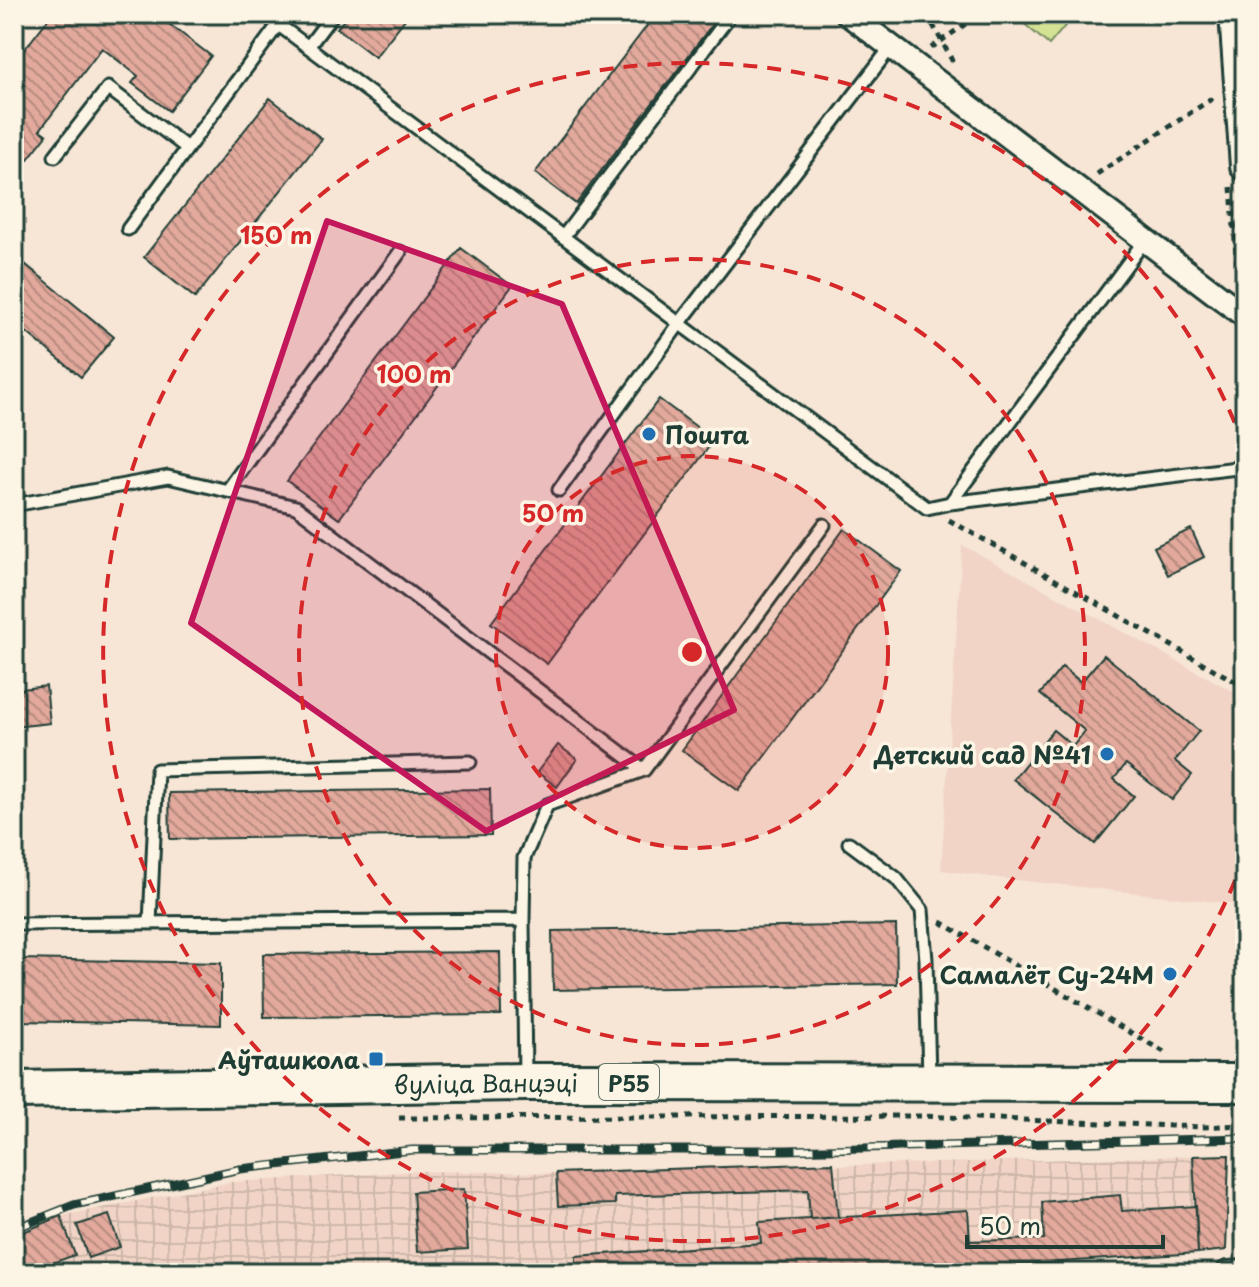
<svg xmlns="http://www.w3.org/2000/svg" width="1259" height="1287" font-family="'Playpen Sans',sans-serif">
<defs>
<pattern id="industrial-grid" width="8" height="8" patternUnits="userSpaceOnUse" patternTransform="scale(2)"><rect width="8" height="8" fill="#f1d4c5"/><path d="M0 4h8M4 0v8" fill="none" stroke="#ceb7aa"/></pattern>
<pattern id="building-back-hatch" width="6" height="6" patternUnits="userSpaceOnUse" patternTransform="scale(2)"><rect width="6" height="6" fill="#e2a99c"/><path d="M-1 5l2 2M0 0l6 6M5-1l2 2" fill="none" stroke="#b78b80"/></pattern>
</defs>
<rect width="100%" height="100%" fill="#f7e6d6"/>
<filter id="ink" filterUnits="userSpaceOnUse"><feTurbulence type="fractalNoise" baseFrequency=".0125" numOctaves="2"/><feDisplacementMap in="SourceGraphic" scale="16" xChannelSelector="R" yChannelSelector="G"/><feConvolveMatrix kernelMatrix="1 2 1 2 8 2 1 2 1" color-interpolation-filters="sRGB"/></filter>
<g filter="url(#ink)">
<!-- built -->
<path fill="#f1d4c5" d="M962 545 1240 695 1237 904 998 878 941 870Z"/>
<!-- industrial -->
<path fill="url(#industrial-grid)" d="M1229 1155 1226 1250 888 1273H14V1236L61 1216 231 1182 418 1171 556 1173Z"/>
<!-- green -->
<path fill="#d4e295" stroke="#7a9064" stroke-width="2" d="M1013 14H1075L1049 45Z"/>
<!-- building -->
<path fill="url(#building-back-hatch)" stroke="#1f3d34" stroke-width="2" d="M52 14H156L211 56 169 111 132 83 138 76 102 48 40 130 47 135 17 173 14 170V63Z
M349 14H409L375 57 337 28Z
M656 14H720L576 204 535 173Z
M270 98 322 139 195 298 144 257Z
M461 248 512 286 339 519 287 481Z
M14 255 114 337 81 377 14 322Z
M659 399 714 440 547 664 491 623Z
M844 529 901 571 739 791 682 750Z
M1191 529 1204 557 1168 575 1154 547Z
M1104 655 1199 731 1175 761 1192 775 1172 800 1126 764 1114 779 1134 796 1095 844 1013 779 1053 730 1073 746 1085 731 1040 694 1062 667 1081 682Z
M46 686 50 723 14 727V690Z
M558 745 577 759 557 787 537 772Z
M490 789 491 835 170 839 169 793Z
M896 925 897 984 553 990 552 931Z
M500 952 501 1015 264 1017 263 954Z
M19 959 221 963V1025L18 1021Z
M1229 1155 1226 1250 1198 1253 1193 1156Z
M833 1163 838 1217 810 1219 808 1190 615 1196V1204L558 1206 556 1173Z
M464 1189 468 1249 417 1252 413 1192Z
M1120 1195 1122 1211 1196 1206 1198 1253 895 1273H428L576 1264V1256L761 1243 759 1222 810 1219 968 1210 970 1241 1044 1239 1042 1202Z
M109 1215 120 1247 88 1258 77 1225Z
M61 1216 75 1255 24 1273H14V1236Z"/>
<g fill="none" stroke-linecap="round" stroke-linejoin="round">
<defs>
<path id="service" d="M264 14 927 508 950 503 1245 467
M308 47 333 14
M55 156 108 88 187 148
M128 229 278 25
M563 237 731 14
M559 490 679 324 891 47
M227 491 400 252
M950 503 1145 240
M14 505 168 477 296 507 644 770
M849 843 896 878 922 910 926 960 929 1078
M523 920 524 858 547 805 644 770 824 525
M150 923 157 770 470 762
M14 924 523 920 525 1078"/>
<path id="minor" d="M848 14 1245 316
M1228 1273 1245 1272"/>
<path id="tertiary" d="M1234 14 1245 166"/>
<g id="primary">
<path id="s1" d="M14 1090 525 1082 1245 1083"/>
</g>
</defs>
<!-- service casing -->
<use href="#service" stroke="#1f3d34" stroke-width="17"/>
<!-- minor casing -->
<use href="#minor" stroke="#1f3d34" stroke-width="28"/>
<!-- tertiary casing -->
<use href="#tertiary" stroke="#1f3d34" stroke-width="34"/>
<!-- primary casing -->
<use href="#primary" stroke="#1f3d34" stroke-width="42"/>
<!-- path -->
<path stroke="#1f3d34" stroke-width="5" stroke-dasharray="6 6" stroke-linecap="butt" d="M927 14 954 64
M931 48 980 14
M1097 174 1216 96
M1231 187 1238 280
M1242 338 1245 372
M949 520 1245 687
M941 922 1164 1052
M399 1118 921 1116 1201 1127 1245 1125"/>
<!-- service -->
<use href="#service" stroke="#fcf5e5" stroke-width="11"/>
<!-- minor -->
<use href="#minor" stroke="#fcf5e5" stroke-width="22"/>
<!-- tertiary -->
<use href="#tertiary" stroke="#fcf5e5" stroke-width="28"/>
<!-- primary -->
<use href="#primary" stroke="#fcf5e5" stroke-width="36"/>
<defs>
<path id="rail" d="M14 1229 74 1205 240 1169 412 1150H786L1245 1138"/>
</defs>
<!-- rail casing -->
<use href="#rail" stroke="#1f3d34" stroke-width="9"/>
<!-- rail -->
<use href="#rail" stroke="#fcf5e5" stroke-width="6" stroke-dasharray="18" stroke-linecap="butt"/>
</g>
</g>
<!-- marked area -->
<path fill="#c2185b" fill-opacity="0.2" stroke="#c2185b" stroke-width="6" stroke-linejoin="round" d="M327 221 562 304 734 710 486 831 191 623Z"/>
<!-- distance rings -->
<circle cx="692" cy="652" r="196" fill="#d62828" fill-opacity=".12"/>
<g fill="none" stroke="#d62828" stroke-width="4" stroke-dasharray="14 10">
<circle cx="692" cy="652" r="196"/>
<circle cx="692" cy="652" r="393"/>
<path d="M1244 858A589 589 0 1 1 1244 446"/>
</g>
<!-- markers -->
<g fill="#1f6fb2" stroke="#fcf5e5" stroke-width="3">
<circle cx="649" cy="434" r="8"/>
<circle cx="1107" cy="754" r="8"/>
<circle cx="1170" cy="974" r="8"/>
<rect x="368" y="1051" width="16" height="16" rx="4"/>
</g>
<g text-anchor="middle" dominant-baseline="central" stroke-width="7" stroke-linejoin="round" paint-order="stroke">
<!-- shield labels -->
<rect fill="#fcf5e5" stroke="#617469" stroke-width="2" x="599" y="1064" width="60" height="36" rx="6"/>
<g font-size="22" font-weight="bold" fill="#1f3d34">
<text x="629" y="1082">Р55</text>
</g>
<!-- poi labels -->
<g font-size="24" font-weight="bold" fill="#1f3d34" stroke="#fcf5e5" text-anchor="end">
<text x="665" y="434" text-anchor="start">Пошта</text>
<text x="1091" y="754">Детский сад №41</text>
<text x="1154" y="974">Самалёт Су-24М</text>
<text x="360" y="1059">Аўташкола</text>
</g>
<!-- street labels -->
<g font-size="24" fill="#1f3d34" stroke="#fcf5e5">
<text stroke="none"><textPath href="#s1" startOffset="472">вуліца Ванцэці</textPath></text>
</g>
</g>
<circle cx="692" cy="652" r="12" fill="#d62828" stroke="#fcf5e5" stroke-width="4"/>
<g font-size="24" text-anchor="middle" font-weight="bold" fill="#d62828" stroke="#fcf5e5" stroke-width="7" stroke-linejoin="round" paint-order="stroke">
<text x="276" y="244">150 m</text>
<text x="414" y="383">100 m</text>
<text x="553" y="522">50 m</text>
</g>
<!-- margin -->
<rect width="1259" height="1287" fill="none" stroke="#fcf5e5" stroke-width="48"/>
<rect x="24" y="24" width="1211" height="1239" fill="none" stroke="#1f3d34" stroke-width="3" filter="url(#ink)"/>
<!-- scale -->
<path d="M967 1235v12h196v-12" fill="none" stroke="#1f3d34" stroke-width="4"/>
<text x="979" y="1235" font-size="24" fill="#1f3d34" stroke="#fcf5e5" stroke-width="6" paint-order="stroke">50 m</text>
</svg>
